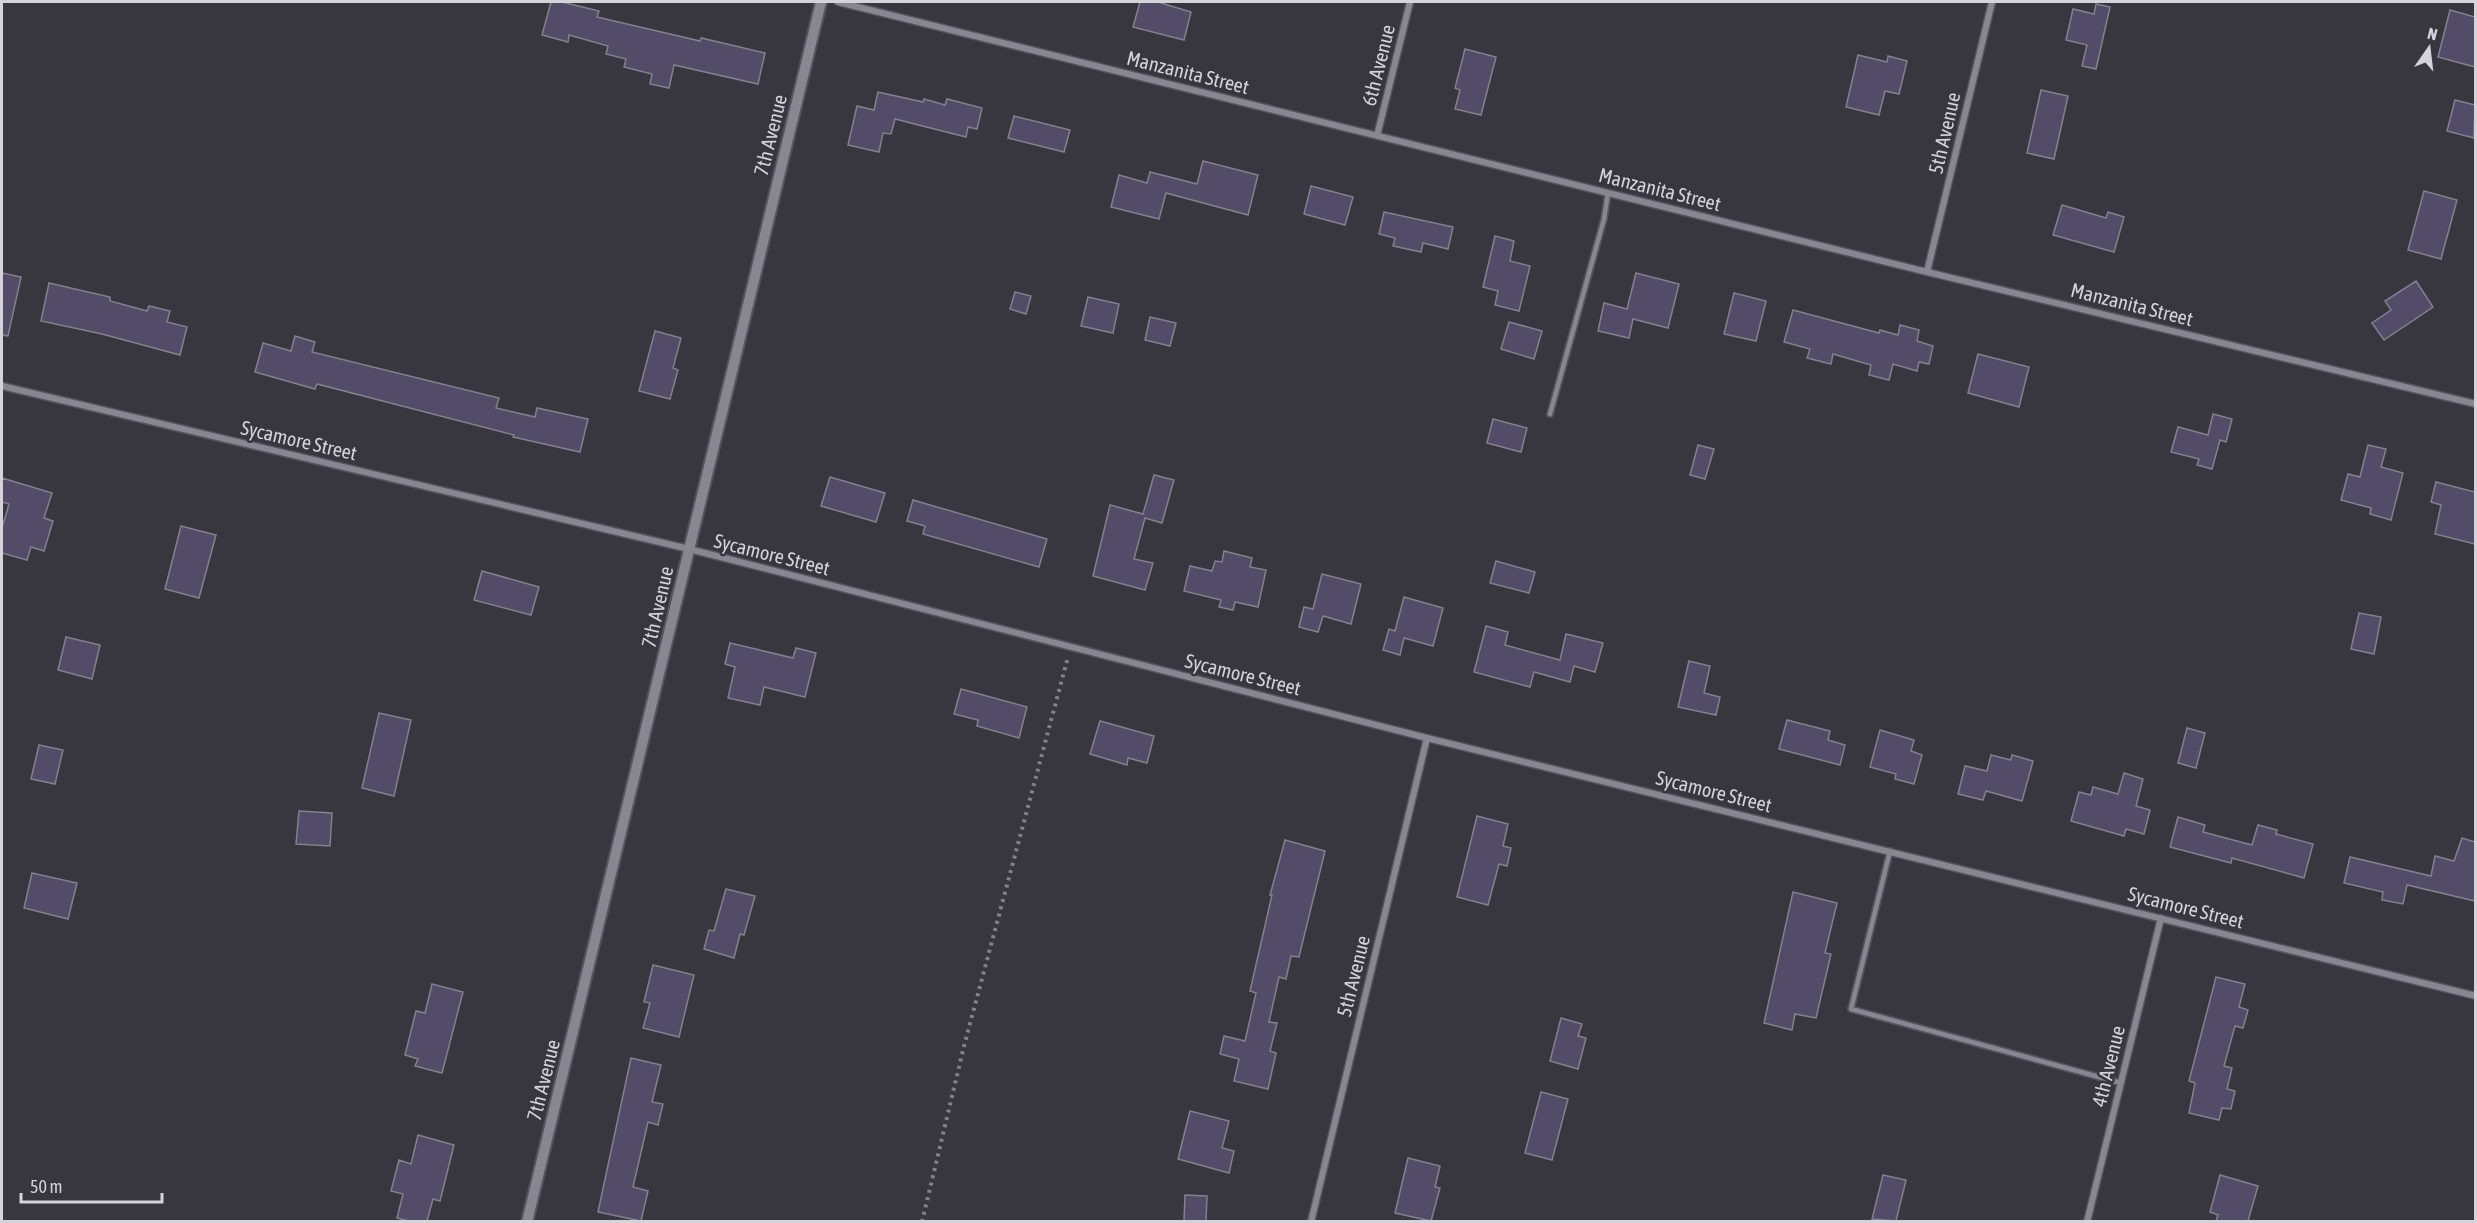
<svg xmlns="http://www.w3.org/2000/svg" width="2477" height="1223" font-family="'Asap Condensed',sans-serif">
<rect width="100%" height="100%" fill="#38363f"/>
<!-- building -->
<path fill="#524c68" stroke="#83818c" stroke-width="1.5" d="M551 2H562L599 11 597 17 700 41 701 38 765 53 758 84 674 65 669 88 650 84 652 74 624 67 626 59 606 54 608 46 569 35 568 42 542 35Z
M1140 2H1158L1191 12 1184 40 1133 27Z
M2096 4 2110 7 2096 69 2082 66 2087 45 2066 40 2073 9 2094 14Z
M2450 10 2475 17V67L2438 57Z
M1465 49 1496 57 1481 115 1455 109 1460 90 1455 88Z
M1858 55 1887 62 1888 56 1907 61 1899 94 1885 91 1879 115 1846 107Z
M2041 90 2068 96 2054 159 2027 153Z
M878 92 923 102 924 99 945 105 947 99 982 108 977 129 968 127 966 137 895 119 891 134 883 133 879 152 848 145 857 106 874 110Z
M2455 100 2475 105 2474 138 2447 131Z
M1014 116 1070 130 1064 152 1008 138Z
M1203 161 1258 175 1248 215 1166 193 1159 219 1111 207 1119 175 1147 183 1150 172 1197 184Z
M1311 186 1353 197 1345 225 1304 214Z
M2424 191 2457 200 2441 259 2408 250Z
M2062 205 2106 218 2108 212 2124 217 2114 252 2053 235Z
M1384 212 1453 227 1448 249 1423 243 1421 252 1393 246 1395 238 1379 234Z
M1495 236 1514 241 1510 261 1530 266 1519 311 1495 305 1498 291 1483 287Z
M2 273 21 277 8 336 2 335Z
M1636 273 1679 284 1668 328 1633 319 1629 338 1598 331 1604 303 1627 309Z
M2416 281 2433 307 2384 340 2372 323 2391 310 2385 301Z
M49 283 110 297V301L147 311 149 306 170 311 167 322 187 327 180 355 102 334 41 321Z
M1015 292 1031 296 1026 314 1010 309Z
M1734 293 1766 301 1756 341 1724 334Z
M1088 297 1119 304 1113 333 1081 326Z
M1793 310 1879 333 1880 330 1898 335 1900 325 1919 330 1917 341 1933 346 1929 364 1919 362 1917 371 1893 364 1889 380 1869 375 1871 365 1833 354 1831 364 1807 358 1810 349 1784 342Z
M1150 317 1176 323 1170 346 1145 340Z
M1509 322 1542 331 1534 359 1501 349Z
M655 331 681 338 673 368 678 370 670 399 639 391Z
M295 336 315 342 312 352 499 398 496 408 535 417 537 408 588 419 580 452 513 437 514 435 317 384 315 389 255 372 263 343 291 351Z
M1978 354 2029 367 2019 407 1968 393Z
M2213 414 2232 419 2226 442 2220 440 2212 469 2197 465 2199 459 2171 452 2178 427 2208 435Z
M1493 419 1527 428 1521 452 1487 443Z
M1698 445 1714 449 1705 479 1690 475Z
M2368 445 2386 449 2381 467 2403 473 2391 520 2370 514 2371 508 2341 500 2348 474 2360 477Z
M1154 475 1174 480 1162 523 1145 518 1134 559 1153 563 1145 590 1093 576 1110 505 1143 514Z
M830 477 885 493 876 522 821 506Z
M2 478 52 493 44 518 53 521 44 551 31 547 27 560 2 553V528L9 504 2 502Z
M2436 482 2475 492V544L2435 534 2441 505 2431 502Z
M913 500 1047 539 1039 567 923 534 925 526 907 521Z
M181 526 216 535 199 598 165 589Z
M1224 551 1252 558 1250 567 1266 570 1258 607 1235 602 1233 610 1219 607 1221 600 1184 591 1190 566 1212 571 1215 561 1222 562Z
M1496 561 1535 572 1529 593 1490 583Z
M482 571 539 587 531 615 474 600Z
M1322 574 1361 584 1351 624 1323 616 1318 632 1299 627 1304 607 1313 609Z
M1404 597 1443 608 1433 646 1404 638 1400 655 1383 650 1389 629 1395 631Z
M2359 613 2381 617 2374 654 2351 649Z
M1486 626 1508 632 1505 645 1560 660 1566 634 1603 643 1595 672 1574 666 1570 682 1534 672 1530 687 1474 672Z
M66 637 100 645 92 679 58 670Z
M730 643 793 658 796 648 816 653 805 697 764 687 760 705 728 698 735 667 725 664Z
M1689 661 1710 666 1704 693 1720 697 1716 715 1678 707Z
M961 689 1027 707 1019 738 977 726 978 720 954 714Z
M379 713 411 720 394 796 362 788Z
M1787 720 1830 731 1828 740 1845 745 1840 765 1779 749Z
M1100 721 1154 736 1147 763 1128 758 1127 765 1090 754Z
M2187 728 2205 733 2196 768 2178 763Z
M1880 730 1914 740 1911 751 1922 755 1914 784 1895 779 1896 774 1870 767Z
M39 745 63 750 55 784 31 779Z
M1991 755 2011 760 2012 755 2033 761 2022 801 1986 791 1983 800 1958 794 1965 766 1987 771Z
M2124 773 2143 779 2136 806 2150 810 2144 834 2126 829 2124 836 2071 821 2079 792 2091 795 2093 787 2118 794Z
M299 811 332 813 330 846 296 844Z
M1477 816 1508 824 1503 846 1511 848 1507 866 1499 864 1488 905 1457 897Z
M2178 817 2205 825 2203 832 2252 845 2258 825 2277 830 2276 834 2313 844 2304 878 2232 858 2231 863 2170 847Z
M2462 838 2475 842V901L2407 885 2403 904 2382 900 2383 892 2344 883 2350 857 2431 876 2435 856 2454 861Z
M1285 840 1325 851 1299 957 1291 956 1286 979 1279 977 1269 1022 1277 1023 1270 1051 1276 1053 1268 1089 1234 1081 1239 1059 1220 1054 1224 1036 1245 1041 1256 993 1250 991 1272 895H1270Z
M32 873 77 883 68 919 24 908Z
M726 889 755 896 744 935 740 934 734 958 704 949 709 930 714 931Z
M1793 892 1837 903 1825 953 1831 954 1816 1018 1795 1014 1792 1030 1764 1023Z
M653 965 694 975 679 1037 643 1028 650 1003 644 1002Z
M2216 977 2245 984 2239 1007 2248 1010 2243 1028 2235 1026 2224 1066 2232 1068 2227 1089 2235 1091 2231 1109 2222 1108 2219 1120 2189 1113 2195 1083 2189 1081Z
M432 984 463 992 442 1073 415 1066 418 1059 405 1055 416 1011 425 1013Z
M1561 1018 1582 1024 1578 1036 1586 1038 1578 1069 1550 1061Z
M631 1058 661 1065 652 1102 663 1104 658 1125 648 1122 633 1187 648 1191 641 1221 598 1212Z
M1541 1092 1568 1099 1552 1160 1525 1153Z
M1190 1111 1229 1121 1222 1148 1234 1151 1229 1173 1178 1159Z
M418 1135 454 1145 440 1201 433 1199 427 1221H409L397 1218 403 1194 391 1191 399 1160 411 1164Z
M1408 1158 1440 1166 1435 1187 1440 1188 1431 1221 1395 1213Z
M1883 1175 1906 1180 1896 1221 1872 1219Z
M2220 1175 2258 1186 2248 1221H2216L2218 1215 2210 1212Z
M1185 1195 1207 1196 1206 1221H1184Z"/>
<g fill="none" stroke-linecap="round" stroke-linejoin="round">
<defs>
<path id="service" d="M1550 414 1604 219 1608 193
M1890 851 1851 1009 2121 1083"/>
<path id="minor" d="M838 2 1927 272 2476 404
M1377 136 1410 2
M1927 272 1992 2
M2 386 689 549 1427 738 2476 996
M1311 1222 1427 738
M2087 1222 2161 918"/>
<path id="tertiary" d="M527 1222 821 2"/>
</defs>
<!-- service casing -->
<use href="#service" stroke="#55545c" stroke-width="8"/>
<!-- minor casing -->
<use href="#minor" stroke="#55545c" stroke-width="9"/>
<!-- tertiary casing -->
<use href="#tertiary" stroke="#55545c" stroke-width="14"/>
<!-- path -->
<path stroke="#838189" stroke-width="4" stroke-dasharray="3 4.5" stroke-linecap="butt" d="M922 1222 964 1046 1068 657"/>
<!-- service -->
<use href="#service" stroke="#888690" stroke-width="4.5"/>
<!-- minor -->
<use href="#minor" stroke="#888690" stroke-width="6"/>
<!-- tertiary -->
<use href="#tertiary" stroke="#888690" stroke-width="10"/>
</g>
<g text-anchor="middle" dominant-baseline="central" stroke-width="5" stroke-linejoin="round" paint-order="stroke">
<!-- street labels -->
<g font-size="20" fill="#d4d3d9" stroke="#38363f">
<text transform="translate(1378 65) rotate(-76)">6th Avenue</text>
<text transform="translate(1188 72) rotate(14)">Manzanita Street</text>
<text transform="translate(1944 133) rotate(-77)">5th Avenue</text>
<text transform="translate(770 135) rotate(-76)">7th Avenue</text>
<text transform="translate(1660 189) rotate(14)">Manzanita Street</text>
<text transform="translate(2132 304) rotate(14)">Manzanita Street</text>
<text transform="translate(299 440) rotate(13)">Sycamore Street</text>
<text transform="translate(772 554) rotate(14)">Sycamore Street</text>
<text transform="translate(657 607) rotate(-77)">7th Avenue</text>
<text transform="translate(1243 674) rotate(14)">Sycamore Street</text>
<text transform="translate(1714 791) rotate(14)">Sycamore Street</text>
<text transform="translate(2186 907) rotate(14)">Sycamore Street</text>
<text transform="translate(1353 976) rotate(-76)">5th Avenue</text>
<text transform="translate(2108 1066) rotate(-76)">4th Avenue</text>
<text transform="translate(543 1080) rotate(-76)">7th Avenue</text>
</g>
</g>
<!-- border -->
<rect width="2477" height="1223" fill="none" stroke="#d4d3d9" stroke-width="6"/>
<!-- north arrow -->
<g transform="translate(2429 48) rotate(14)" stroke="#38363f" stroke-width="4.5" paint-order="stroke">
<path d="M0-4.5L10 22L0 15L-10 22Z" fill="#d4d3d9"/>
<text y="-9" font-size="16" font-weight="bold" text-anchor="middle" fill="#d4d3d9">N</text>
</g>
<!-- scale -->
<path d="M21 1193v9h141v-9" fill="none" stroke="#d4d3d9" stroke-width="3"/>
<text x="30" y="1193" font-size="18" fill="#d4d3d9" stroke="#38363f" stroke-width="4.5" paint-order="stroke">50 m</text>
</svg>
